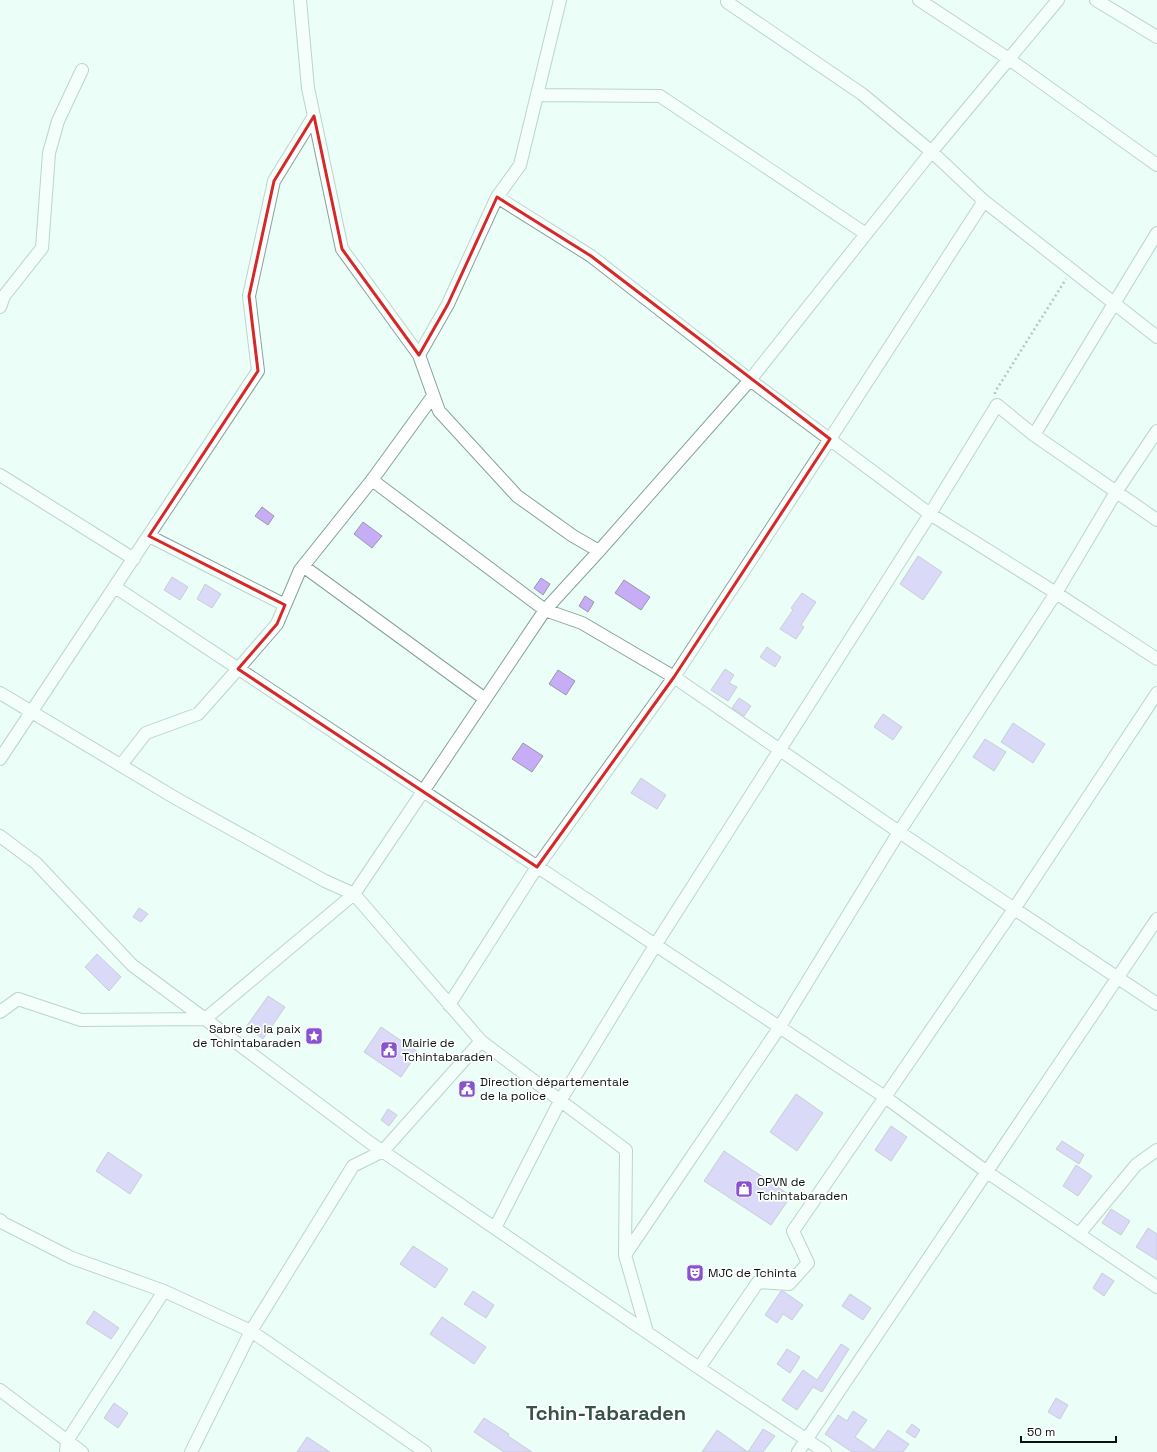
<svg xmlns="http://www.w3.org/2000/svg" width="1157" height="1452" font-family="'Space Grotesk',sans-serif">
<rect width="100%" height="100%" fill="#ebfef8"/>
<!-- building -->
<path fill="#c6adf5" stroke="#9d96ad" d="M262 507 274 516 268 525 255 516Z
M363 522 382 536 372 548 354 534Z
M918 556 942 572 923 600 900 584Z
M172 577 188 587 180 600 164 590Z
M541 578 550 584 543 595 534 588Z
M624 580 650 597 641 610 615 593Z
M205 584 221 594 212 608 197 599Z
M802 593 816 602 801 625 804 627 796 639 780 629 793 610 791 608Z
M585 596 594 602 588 612 579 606Z
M767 647 781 657 775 667 760 657Z
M725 669 734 675 729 683 737 687 728 701 711 690Z
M558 670 575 681 566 695 549 684Z
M739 698 751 706 744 716 732 708Z
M883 714 902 727 893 740 874 727Z
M1013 723 1045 744 1033 763 1001 742Z
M985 739 1006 752 994 771 973 757Z
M523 743 543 756 532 772 512 759Z
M641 778 666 795 657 809 631 793Z
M139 908 148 914 141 922 133 917Z
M97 954 121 977 109 991 85 967Z
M268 996 285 1007 263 1039 246 1027Z
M381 1027 418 1052 401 1077 364 1052Z
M796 1094 823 1113 797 1151 770 1132Z
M388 1109 397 1115 389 1126 381 1120Z
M891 1126 907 1137 891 1161 875 1150Z
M1062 1141 1084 1155 1079 1164 1056 1149Z
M724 1151 791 1196 771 1225 704 1181Z
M108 1152 142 1175 130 1194 96 1171Z
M1076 1165 1092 1176 1078 1196 1063 1186Z
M1111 1209 1130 1221 1121 1235 1102 1223Z
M1148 1228 1157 1234V1260L1136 1247Z
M413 1246 448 1269 435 1288 400 1264Z
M1102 1273 1114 1281 1104 1296 1093 1288Z
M473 1291 494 1305 486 1318 464 1304Z
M781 1291H783L803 1305 792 1320 783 1314 777 1323 765 1315Z
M850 1294 871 1308 863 1320 842 1306Z
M94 1311 119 1328 111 1339 86 1323Z
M442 1317 486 1347 474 1364 430 1334Z
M841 1344 849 1349 822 1392 813 1387 797 1410 782 1400 803 1370 817 1380Z
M787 1349 800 1357 790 1373 777 1364Z
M1056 1398 1068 1405 1060 1419 1048 1412Z
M114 1403 128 1413 118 1428 104 1418Z
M853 1411 867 1420 855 1437 874 1450 888 1430 909 1444 903 1452H852L825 1434 838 1415 847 1421Z
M484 1418 509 1434 508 1436 532 1452H504L474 1432Z
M912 1424 920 1430 915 1438 906 1432Z
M763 1429 775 1436 763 1452H702L717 1430 748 1452Z
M307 1437 330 1452H297Z"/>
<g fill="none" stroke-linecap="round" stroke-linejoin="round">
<defs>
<path id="street" d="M300 0 308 88 342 249 419 355 439 411 517 496 573 536 599 551
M919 0 1009 59 1157 165
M1096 0 1157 37
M727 2 862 94 932 152 984 201 1157 337
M537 95 660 96 866 234
M497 197 591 256 750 380 930 514 1056 593 1157 659
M0 307 4 296 42 248 49 153 58 121 82 70
M419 355 448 304 497 197 520 165 560 0
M1034 435 1157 233
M0 475 134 559
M372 480 545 610 582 623 674 677 899 832 1157 1004
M149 536 285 605
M303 566 485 699
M115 587 885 1097 987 1172 1157 1287
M0 693 177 799 325 881 354 894 481 1041 626 1150 625 1255 647 1332
M0 759 258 371 249 296 274 181 314 116
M121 765 146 733 198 714 238 669 277 624 300 570 372 480 433 396
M0 836 36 863 132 965 205 1019 369 1142 699 1368 825 1452
M449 1005 537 867 674 677 830 439 984 201
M0 1012 18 999 81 1020 205 1019 354 894 545 610 599 551 750 380 928 156 1058 0
M0 1220 3 1223 72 1258 164 1291 251 1331 425 1452
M495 1228 560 1101 656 944 930 514 997 405 1034 435 1157 520
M1079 1234 1136 1165 1157 1150
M625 1255 779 1028 899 832 1056 593 1116 492 1157 431
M699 1368 758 1282 789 1284 808 1263 793 1231 1014 909 1157 693
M0 1390 82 1452
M66 1452 67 1441 164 1291
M191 1452 251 1331 353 1166 383 1151 481 1041
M798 1452 1157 919"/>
</defs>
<!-- street casing -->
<use href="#street" stroke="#85a39b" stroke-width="14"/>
<!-- path -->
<path stroke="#778681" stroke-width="2.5" stroke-dasharray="2 3" stroke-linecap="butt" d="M995 394V392L1066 279"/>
<!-- street -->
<use href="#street" stroke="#fff" stroke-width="12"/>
</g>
<!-- marked area -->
<path d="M0 0H1157V1452H0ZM314 116 342 249 419 355 448 304 497 197 591 256 830 439 674 677 537 867 238 669 277 624 285 605 149 536 258 371 249 296 274 181Z" fill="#ebfef8" fill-opacity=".55" fill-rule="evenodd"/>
<path fill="none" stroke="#d62828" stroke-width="3" stroke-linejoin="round" d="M314 116 342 249 419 355 448 304 497 197 591 256 830 439 674 677 537 867 238 669 277 624 285 605 149 536 258 371 249 296 274 181Z"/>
<!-- icons -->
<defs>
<symbol id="sight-square" viewBox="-11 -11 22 22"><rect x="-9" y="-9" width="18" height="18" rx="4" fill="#8754cd" stroke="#fff"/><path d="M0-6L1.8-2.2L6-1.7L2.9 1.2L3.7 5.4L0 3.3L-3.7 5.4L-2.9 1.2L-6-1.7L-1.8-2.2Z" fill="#fff"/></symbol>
<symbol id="civic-square" viewBox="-11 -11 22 22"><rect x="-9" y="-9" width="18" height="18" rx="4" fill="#8754cd" stroke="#fff"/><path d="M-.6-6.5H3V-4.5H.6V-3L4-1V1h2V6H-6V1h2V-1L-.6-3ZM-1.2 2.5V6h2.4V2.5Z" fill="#fff"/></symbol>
<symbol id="shop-square" viewBox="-11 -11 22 22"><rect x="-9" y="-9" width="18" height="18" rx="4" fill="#8754cd" stroke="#fff"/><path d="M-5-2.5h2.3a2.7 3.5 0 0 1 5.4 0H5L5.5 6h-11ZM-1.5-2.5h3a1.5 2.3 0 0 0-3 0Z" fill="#fff"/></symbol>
<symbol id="theatre-square" viewBox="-11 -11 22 22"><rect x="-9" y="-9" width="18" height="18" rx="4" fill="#8754cd" stroke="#fff"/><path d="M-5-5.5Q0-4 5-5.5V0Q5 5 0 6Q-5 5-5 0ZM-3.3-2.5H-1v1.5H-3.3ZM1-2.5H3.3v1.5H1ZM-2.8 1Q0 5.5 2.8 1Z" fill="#fff"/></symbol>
</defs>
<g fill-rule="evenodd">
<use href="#sight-square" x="304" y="1026" width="20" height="20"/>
<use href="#civic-square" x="379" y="1040" width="20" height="20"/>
<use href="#civic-square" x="457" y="1079" width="20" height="20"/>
<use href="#shop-square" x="734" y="1179" width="20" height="20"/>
<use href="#theatre-square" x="685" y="1263" width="20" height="20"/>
</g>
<g text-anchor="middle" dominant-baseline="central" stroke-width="3.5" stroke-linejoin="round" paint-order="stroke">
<!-- poi labels -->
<g font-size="12" fill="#081310" stroke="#fff" text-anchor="start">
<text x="301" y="1029" text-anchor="end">Sabre de la paix<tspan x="301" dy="14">de Tchintabaraden</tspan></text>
<text x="402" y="1043">Mairie de<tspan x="402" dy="14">Tchintabaraden</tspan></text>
<text x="480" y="1082">Direction départementale<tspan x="480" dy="14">de la police</tspan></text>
<text x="757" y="1182">OPVN de<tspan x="757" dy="14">Tchintabaraden</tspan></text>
<text x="708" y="1273">MJC de Tchinta</text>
</g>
<!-- town labels -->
<g font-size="20" font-weight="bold" fill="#37524b" stroke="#fff">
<text x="606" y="1413">Tchin-Tabaraden</text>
</g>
</g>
<!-- scale -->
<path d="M1021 1436v6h95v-6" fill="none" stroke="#081310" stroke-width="2"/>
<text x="1027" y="1436" font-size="12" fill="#081310" stroke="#ffffff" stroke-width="3" paint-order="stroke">50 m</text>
</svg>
